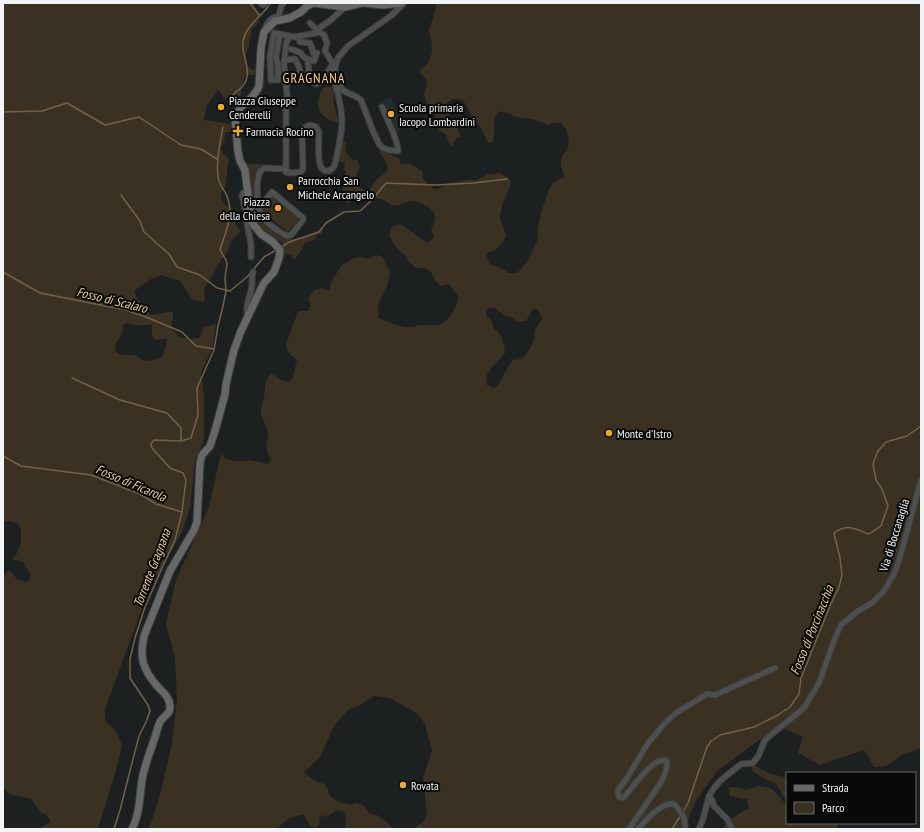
<svg xmlns="http://www.w3.org/2000/svg" width="924" height="832" font-family="'PT Sans Narrow',sans-serif">
<rect width="100%" height="100%" fill="#1d2020"/>
<!-- built -->
<path fill="#222c2d" d="M391 97 401 123 399 131 394 141 378 106 381 101Z"/>
<!-- green -->
<path fill="#3a3122" fill-rule="evenodd" d="M3 3H253L257 10 260 19 255 27 252 28 251 38 249 40C251 51 236 63 255 70V73L253 75H246C243 79 241 87 242 93 239 96 238 99 236 103L228 98 225 99 218 90 207 105 204 120 233 124V132H225C225 139 224 143 221 148L223 154 228 157 229 160C227 168 227 175 226 183 226 187 223 189 222 192 218 200 226 207 233 209 237 218 233 225 241 231L230 242 229 248 226 254 219 263 208 283 206 285 204 289 205 297 204 301 200 302 192 299 180 281 161 275 151 279 134 291 137 298 151 315 167 312H173C174 318 171 322 171 328L179 337 191 339 199 338 204 327 212 325 216 323 213 346 201 373 204 396V439L195 460 190 508 182 532 148 592 105 709V721L115 730 122 745 116 770 98 829H38L49 823 50 821 46 814 41 813 31 799 9 794 3 788V577L7 571H10C16 578 18 581 27 582L31 576 23 562 12 559C14 556 17 554 18 551 22 544 22 532 19 524L7 521 3 522ZM128 323 136 326 152 324C152 331 150 336 156 340L167 338 165 349 162 357C155 360 148 363 141 359 138 358 136 355 133 355 129 354 124 356 120 354 109 350 119 340 122 333 123 330 123 327 124 324Z
M436 3H921V748L904 754 886 766 874 767 864 750 820 765 798 753 803 737 785 729 762 738 717 771 696 801 684 829H413L424 821 427 813 423 778 432 751 425 724 418 714 390 698 374 696 362 704 348 710 334 726 320 757 304 772 308 776 318 782 324 784 328 789 329 795 334 799 339 802 351 805 356 803 362 804 370 814 377 815 388 823 392 828V829H345C347 822 347 818 343 811L337 810 327 817 322 815 319 818 320 824 316 828 310 826 304 815C294 815 285 820 278 828L279 829H149L159 798 172 744 177 700 175 658 166 624 176 580 209 507 221 453C222 455 223 457 225 458 229 462 246 462 250 460L267 464 270 462C271 457 269 456 267 451 265 445 268 440 268 435 268 428 263 421 261 414 260 409 262 406 263 402 266 391 263 385 270 374L274 375 281 380 289 382 292 379 297 360C291 354 286 353 286 344L297 314 300 311H308C312 306 311 304 308 299L314 290 323 288 326 290H330L331 282 342 265 354 258 361 257 369 259 376 255 383 257 386 264 390 271 389 278 387 286 379 302 378 310 379 318C386 322 401 327 409 327 414 327 419 325 424 325 431 325 437 327 443 323 451 318 457 306 459 297L449 284 441 286 435 280 431 272 424 268H416L409 262 405 255 398 250 389 236 391 228 399 224C409 229 418 237 428 243L434 237 431 229C438 218 437 211 424 205 421 204 418 202 415 201 407 199 400 208 391 205 389 204 386 201 384 200 377 198 371 198 366 201L354 197 350 202 347 204 343 189V184L340 182 341 180 343 179 346 172 344 169 345 163 337 161 341 142H346L345 151 346 152C347 156 353 161 357 160L360 167 357 173 356 183 359 187 366 191H369C371 187 373 183 376 180 381 175 389 174 387 166 387 159 380 155 379 149L384 152 399 158 401 165 409 163 422 171 423 179 434 189H438L450 183 469 180H477L488 174 500 173 507 177 510 180 511 184 502 205 500 217 501 221 505 232 506 236 502 243 494 251 490 252 486 254 487 258 491 265 499 267 509 273H514L518 272 527 262 537 241 538 229 541 213 549 189 553 183 564 177C564 171 560 166 561 161 561 155 566 152 568 147 571 139 566 128 561 123H552L548 125C543 123 537 120 531 119 526 118 520 118 515 117 510 115 500 107 496 115 492 123 496 136 492 143H488L481 128 471 114 465 103 462 100 458 99H453L447 103C445 118 460 125 460 136L456 138 452 146 449 143 446 135 439 130 434 112 426 101 424 93 427 86 426 79 420 73V70C422 68 425 67 427 64 432 58 433 47 431 40 430 36 429 34 429 31 431 21 436 13 436 3ZM489 308H494L504 315 512 318 519 322 526 321 533 309H538L542 319 535 330 534 340 530 349 522 359 513 360 504 374 498 385 494 388 487 385C487 382 486 378 487 375 489 370 501 357 505 353L504 345 500 334 494 329 492 321 486 315V310Z
M325 87H332L335 89C331 100 336 112 339 122L338 123C326 119 314 112 319 98 320 93 321 90 325 87Z
M245 163 268 165C265 166 261 166 259 168 252 176 258 205 258 216 261 223 266 227 273 231 276 234 280 237 283 238 293 243 312 233 322 229L323 233 317 235C313 243 312 240 305 243L299 254 295 259H293L292 256 288 254 285 256 283 261 281 262 283 247V243C271 236 260 231 254 218Z
M273 194 300 217 288 232 260 210Z
M748 762 769 773 787 778V802L776 784 763 778 753 771Z
M759 786 771 788 780 797 787 806V823H835L840 829H721C730 821 738 812 749 809L747 799 730 796 728 787H736L746 790Z"/>
<g fill="none" stroke-linecap="round" stroke-linejoin="round">
<!-- stream -->
<path stroke="#736248" stroke-width="1.5" d="M250 3 260 16
M233 95C236 91 242 89 244 84 253 71 241 55 243 41 246 25 262 16 271 3
M3 112 42 111 67 103 105 125 139 117 181 145 201 149 217 159
M121 195 140 221 144 232 169 254 177 267 200 275 217 288 230 291 247 277 264 257 276 250
M281 247 289 242 319 232 326 223 344 212 360 211 370 202 386 183 435 185 474 183 507 179
M3 272 40 293 126 310 146 317 182 332 196 346 214 349
M72 378 120 400 167 413 181 428V440
M3 456 21 466 91 475 140 494 156 504 182 512
M683 812 688 803 707 747 711 741 720 735 754 727 778 715 790 707 799 694 801 678 830 606 839 587 842 575 840 558 834 533C848 523 854 529 869 534L881 526 888 506 882 489 876 480 873 464 878 451 886 442 907 436 921 426
M114 829 120 810 139 736 146 722 150 711 148 705 130 678V659L135 638 145 607 162 568 175 540 182 512 186 480 183 473 170 468 152 448 151 444 154 440 181 441 191 438 198 415 197 388 214 350 218 326 223 306 226 291 225 278 227 264 226 260 220 250C225 232 234 218 228 199 226 191 219 186 218 177 216 160 220 143 223 127
M672 829 681 815"/>
<defs>
<path id="street" d="M261 3 263 5 267 3
M310 23 315 28 317 31 324 35 327 43 325 51 333 64
M265 29C267 23 271 17 278 17L282 4 284 3
M280 34 276 57 278 66V80H271L270 57 274 33 295 37 316 33 318 29 331 20 345 7
M289 36 286 44 284 65 287 94 286 112V172C291 173 298 173 302 171L303 169 302 130C308 124 316 123 319 132 319 139 317 161 321 167 325 174 333 171 335 164 338 150 342 134 342 120 341 104 337 88 332 73L335 70 336 63 338 58 348 46 392 15 404 3
M291 49 301 53C303 58 309 60 314 61L317 53H313V51L310 43 300 42 299 36
M308 59V64L310 80
M285 60 295 59 299 67 302 80
M336 75C338 79 338 84 341 88 345 94 355 94 361 100L373 131 379 144 383 148 389 150 398 151C399 142 386 117 382 107
M286 82 310 80 316 84 322 81 333 64 335 65
M247 205 243 193 242 196 246 212 247 224 251 244V257
M258 209 272 192 303 218V220L291 235 287 236C278 231 266 224 261 215 256 206 256 181 260 172 262 169 263 169 265 168L286 169
M248 316C244 307 251 295 252 285 252 281 252 276 253 272
M709 796 712 800 714 806 727 819 732 829
M629 829 662 781 667 767V762L665 760C651 759 633 788 624 797L622 798 619 797 618 794V790L627 778 648 743 654 736 665 723 676 713 707 694 715 695 775 668
M638 829C646 820 661 802 674 804 681 811 686 818 685 829
M699 829 703 819 709 796 714 788 720 781 741 764 753 763 759 755 764 742 767 738 804 708 819 683 835 638 841 625 858 611 872 603 884 591 894 574 899 561 921 480"/>
<path id="secondary" d="M313 3 345 7 362 3
M365 3 383 5 401 3
M132 829C141 811 139 794 143 775 146 761 152 747 156 734 157 730 158 726 160 722 164 714 173 715 169 701 167 695 162 691 158 687 143 670 139 658 144 636L170 571 194 530 197 522 200 463 202 455 210 446 215 431 225 394 226 384 234 350 241 331 261 289 264 283 274 272 279 258 280 250 273 242 261 234 253 224 251 219 245 170 240 161 238 152 235 119 240 108 253 96 257 90 259 86 261 48 264 32 275 21 290 18 295 15 301 12 307 6 313 3"/>
</defs>
<!-- street casing -->
<use href="#street" stroke="#3b3e3e" stroke-width="7"/>
<!-- secondary casing -->
<use href="#secondary" stroke="#3b3e3e" stroke-width="9"/>
<!-- street -->
<use href="#street" stroke="#4d4e4e" stroke-width="5"/>
<!-- secondary -->
<use href="#secondary" stroke="#666868" stroke-width="7"/>
</g>
<!-- markers -->
<g fill="#eaaa38" stroke="#080909" stroke-width="1.5">
<circle cx="221" cy="107" r="4"/>
<circle cx="391" cy="114" r="4"/>
<path d="M236 125h4v4h4v4h-4v4h-4v-4h-4v-4h4z"/>
<circle cx="290" cy="187" r="4"/>
<circle cx="278" cy="208" r="4"/>
<circle cx="609" cy="433" r="4"/>
<circle cx="403" cy="785" r="4"/>
</g>
<g text-anchor="middle" dominant-baseline="central" stroke-width="4" stroke-linejoin="round" paint-order="stroke">
<!-- poi labels -->
<g font-size="12" fill="#f2f4f5" stroke="#080909" text-anchor="start">
<text x="229" y="100">Piazza Giuseppe<tspan x="229" dy="14">Cenderelli</tspan></text>
<text x="399" y="107">Scuola primaria<tspan x="399" dy="14">Iacopo Lombardini</tspan></text>
<text x="246" y="131">Farmacia Rocino</text>
<text x="298" y="180">Parrocchia San<tspan x="298" dy="14">Michele Arcangelo</tspan></text>
<text x="270" y="201" text-anchor="end">Piazza<tspan x="270" dy="14">della Chiesa</tspan></text>
<text x="617" y="433">Monte d'Istro</text>
<text x="411" y="785">Rovata</text>
</g>
<!-- street labels -->
<g font-size="12" fill="#f2f4f5" stroke="#080909">
<text transform="translate(894 535) rotate(-73)">Via di Boccanaglia</text>
</g>
<!-- water labels -->
<g font-size="13" font-style="italic" fill="#efce9d" stroke="#080909">
<text transform="translate(112 300) rotate(14)">Fosso di Scalaro</text>
<text transform="translate(131 483) rotate(23)">Fosso di Ficarola</text>
<text transform="translate(152 568) rotate(-69)">Torrente Gragnana</text>
<text transform="translate(812 630) rotate(-68)">Fosso di Porcinacchia</text>
</g>
<!-- quarter labels -->
<g font-size="14" letter-spacing="1" fill="#fbce8a" stroke="#080909">
<text x="314" y="78">GRAGNANA</text>
</g>
</g>
<!-- border -->
<rect width="924" height="832" fill="none" stroke="#f2f4f5" stroke-width="8"/>
<!-- legend -->
<rect x="786" y="772" width="130" height="52" fill="#080909" stroke="#666767"/>
<rect x="794" y="785" width="20" height="6" fill="#666868" stroke="#666767"/>
<text x="822" y="792" font-size="12" fill="#f2f4f5">Strada</text>
<rect x="794" y="802" width="20" height="12" fill="#3a3122" stroke="#666767"/>
<text x="822" y="812" font-size="12" fill="#f2f4f5">Parco</text>
</svg>
